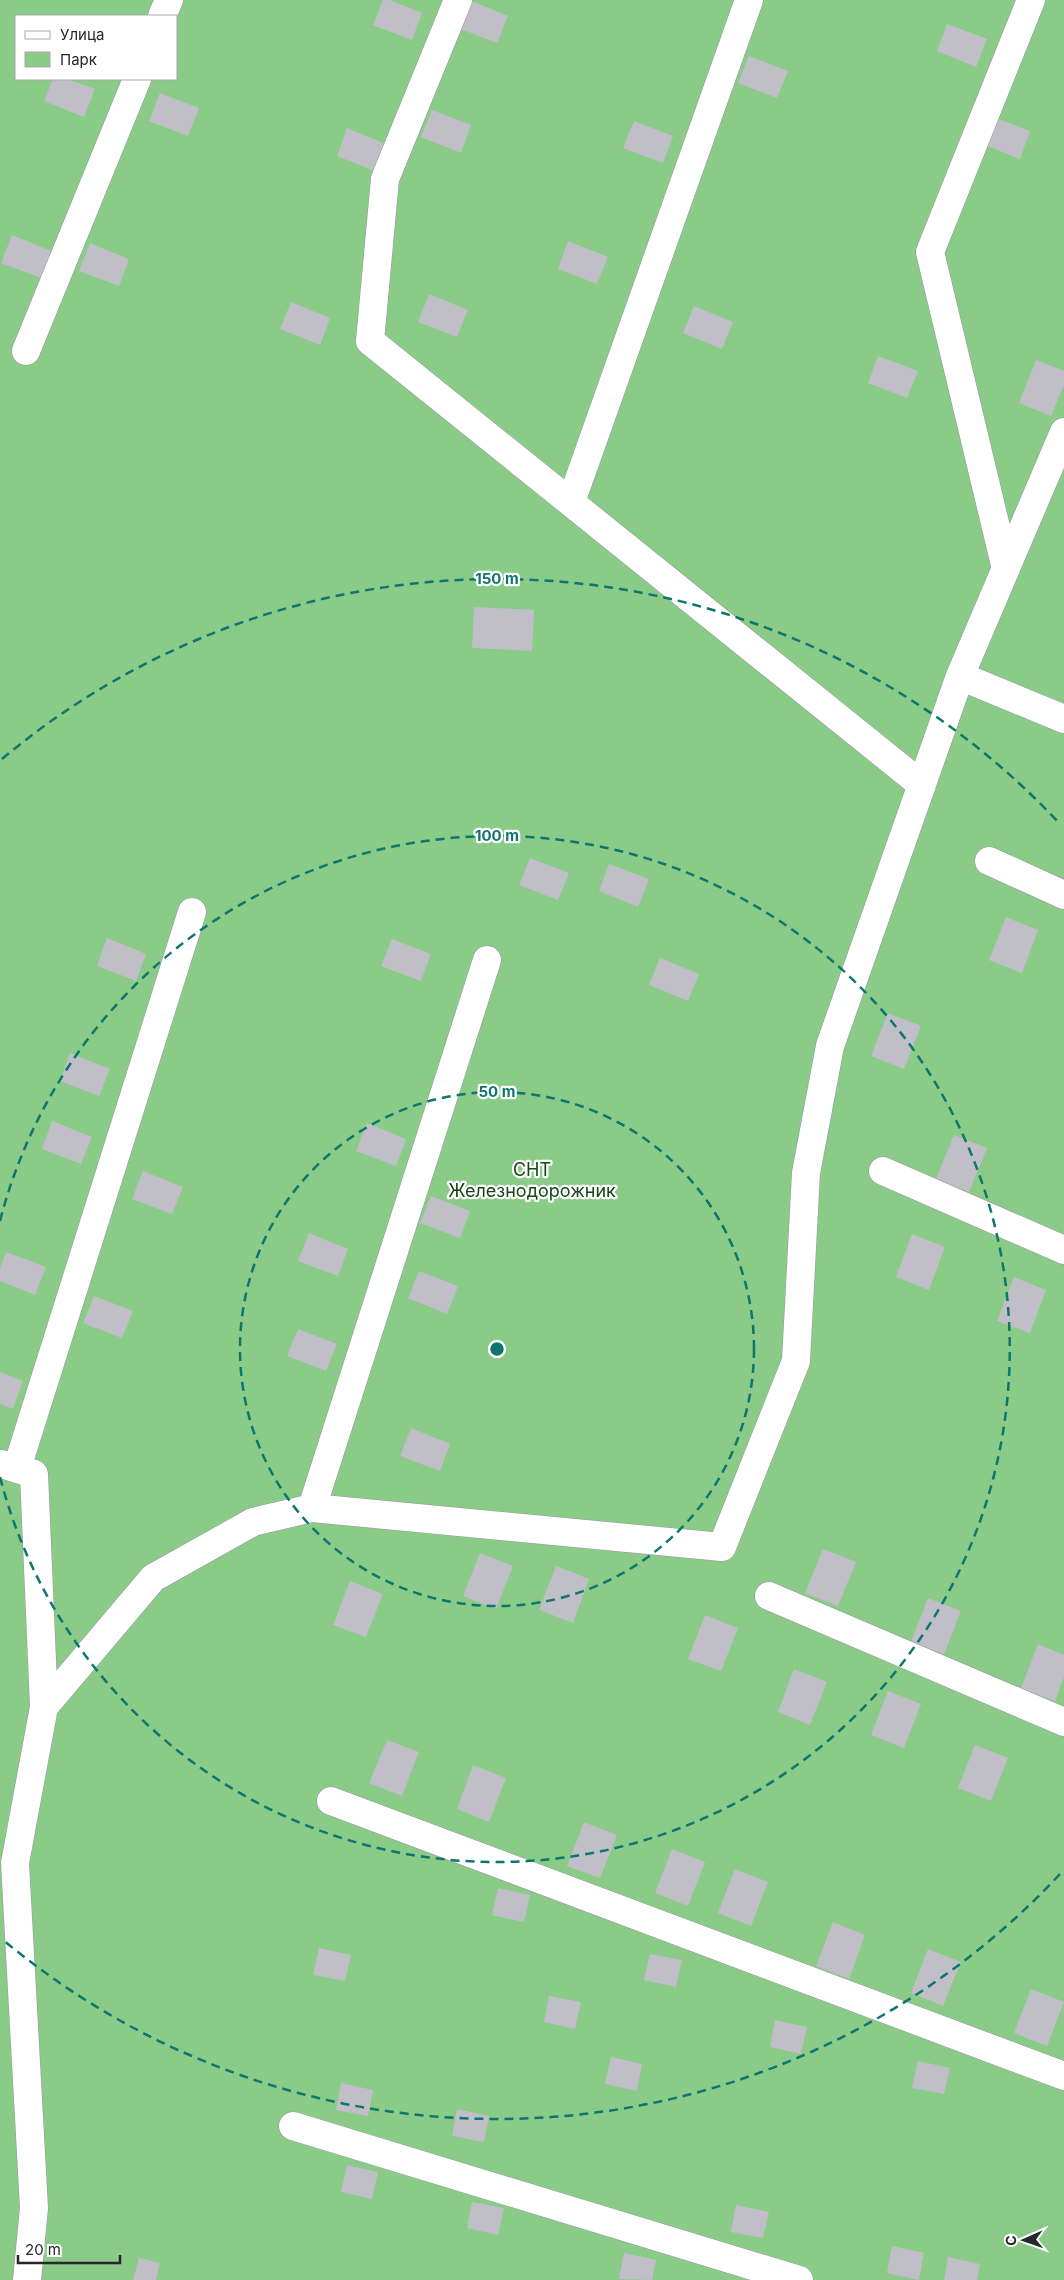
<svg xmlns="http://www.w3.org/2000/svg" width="1064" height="2280" font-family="Inter,sans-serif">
<rect width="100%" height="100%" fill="#dde0e9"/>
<!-- green -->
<path fill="#89cb87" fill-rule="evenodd" d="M0 0H1064V2280H0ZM16 16H176V79H16Z"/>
<!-- building -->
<path fill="#c0bfc8" d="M383 0H390L422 13 412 40 373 25Z
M469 0 508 16 497 43 458 28Z
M947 24 987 39 976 67 937 51Z
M749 56 788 71 777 98 738 83Z
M53 79H67L95 89 84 117 44 101Z
M160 93 199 108 188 136 149 121Z
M432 110 471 125 461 153 421 137Z
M991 116 1030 131 1020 159 980 143Z
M634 121 673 136 663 163 623 148Z
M347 128 386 144 375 171 337 156Z
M12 235 51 251 41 278 1 263Z
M568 241 608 257 597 284 558 269Z
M90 243 129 259 119 286 79 271Z
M429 294 468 310 457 337 418 322Z
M291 302 330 318 320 345 280 329Z
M694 306 733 322 722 349 683 333Z
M878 356 918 371 907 398 868 383Z
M1036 360 1064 371V385L1051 416 1019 403Z
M474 607 534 610 532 651 472 648Z
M530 858 569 873 558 900 519 885Z
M609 864 649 879 638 907 599 891Z
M1006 917 1038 930 1022 973 989 960Z
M107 938 146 954 136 981 97 966Z
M392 939 431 954 421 981 381 966Z
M660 958 699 974 688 1001 649 985Z
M888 1013 921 1026 904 1069 871 1056Z
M70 1053 110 1069 99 1096 60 1081Z
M52 1121 92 1137 81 1164 42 1149Z
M367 1123 406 1139 396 1166 356 1151Z
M954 1135 987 1148 969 1192 936 1179Z
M143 1171 183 1187 172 1214 132 1199Z
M431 1196 470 1211 460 1238 420 1223Z
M309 1233 348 1249 338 1276 298 1261Z
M912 1234 945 1247 929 1290 896 1277Z
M6 1252 46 1267 35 1295 0 1281V1269Z
M419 1271 458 1286 447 1314 408 1298Z
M1014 1277 1046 1290 1030 1333 997 1321Z
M94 1296 133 1311 122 1338 83 1323Z
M298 1329 337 1344 326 1371 287 1356Z
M0 1372 23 1381 13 1409 0 1404Z
M411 1428 450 1444 440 1471 400 1456Z
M823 1549 856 1562 838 1606 805 1593Z
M480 1553 513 1566 496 1609 463 1596Z
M556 1566 589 1579 573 1623 539 1610Z
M350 1581 383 1594 366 1637 333 1625Z
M928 1598 961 1611 944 1654 911 1642Z
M705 1615 738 1628 721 1671 688 1659Z
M1038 1644 1064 1655V1677L1055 1701 1021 1688Z
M794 1669 827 1682 810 1725 778 1712Z
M888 1691 921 1704 904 1748 871 1735Z
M387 1740 419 1752 402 1796 369 1783Z
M975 1745 1008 1758 991 1801 958 1788Z
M473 1765 506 1778 489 1822 457 1809Z
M584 1822 617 1835 600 1878 567 1866Z
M672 1849 705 1862 688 1906 655 1893Z
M735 1869 768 1882 751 1926 718 1913Z
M498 1888 530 1895 524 1922 492 1915Z
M833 1922 865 1935 849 1979 816 1966Z
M319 1948 351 1955 345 1981 313 1975Z
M928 1949 961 1962 943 2006 911 1993Z
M650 1954 682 1960 676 1987 644 1980Z
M1031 1989 1064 2002 1047 2046 1014 2033Z
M549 1996 581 2002 575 2029 544 2022Z
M775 2020 807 2027 801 2054 770 2047Z
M611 2057 642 2064 637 2091 605 2084Z
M918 2061 950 2068 944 2094 912 2088Z
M341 2083 373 2090 368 2116 336 2110Z
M457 2109 489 2116 484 2142 452 2136Z
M347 2165 378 2172 372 2199 341 2192Z
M472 2202 504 2208 498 2235 467 2228Z
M736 2205 769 2212 763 2238 731 2232Z
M892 2246 924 2253 919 2280 887 2273Z
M624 2253 656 2260 652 2280 619 2279Z
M948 2257 980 2264 977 2280H944Z
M139 2258 160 2263 156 2280H133Z"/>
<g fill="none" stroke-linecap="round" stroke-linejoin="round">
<defs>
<path id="minor" d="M458 0 385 179 370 341 922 785
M162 16 169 0
M26 351 137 79
M571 502 749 0
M1006 569 930 252 1031 0
M960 676 1064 719
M989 861 1064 895
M883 1171 1064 1250
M1 1464 34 1474 44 1707
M17 1468 192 912
M312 1508 487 960
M769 1596 1064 1722
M331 1801 1064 2076
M293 2126 799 2280
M27 2280 34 2208 15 1863 44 1707 153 1578 253 1522 312 1508 722 1547 796 1361 806 1173 830 1046 960 676 1064 432"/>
</defs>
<!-- minor casing -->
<use href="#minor" stroke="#9597a0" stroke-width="29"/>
<!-- minor -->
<use href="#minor" stroke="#fff" stroke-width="28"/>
</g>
<!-- distance rings -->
<g fill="none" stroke="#0f766e" stroke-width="2.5" stroke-dasharray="9 6">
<circle cx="497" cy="1349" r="257"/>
<path d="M0 1221A513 513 0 1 1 0 1477"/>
<path d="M1060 1874A770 770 0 0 1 2 1939M2 759A770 770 0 0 1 1060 824"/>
</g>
<g text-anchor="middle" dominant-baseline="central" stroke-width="4.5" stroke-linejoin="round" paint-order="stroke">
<!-- park labels -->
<g font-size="18" fill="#164617" stroke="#fff">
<text x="532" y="1169">СНТ<tspan x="532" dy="21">Железнодорожник</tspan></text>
</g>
</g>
<circle cx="497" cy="1349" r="8" fill="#0f766e" stroke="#fff" stroke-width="2.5"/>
<g font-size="15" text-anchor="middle" font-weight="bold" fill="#0f766e" stroke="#fff" stroke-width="4.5" stroke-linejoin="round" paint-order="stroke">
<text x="497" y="584">150 m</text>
<text x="497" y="841">100 m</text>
<text x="497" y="1097">50 m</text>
</g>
<!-- legend -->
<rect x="15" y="15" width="162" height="65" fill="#ffffff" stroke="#a8a9aa"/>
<rect x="25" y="31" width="25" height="8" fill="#ffffff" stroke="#a8a9aa"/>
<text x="60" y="40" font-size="15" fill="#26272a">Улица</text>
<rect x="25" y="52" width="25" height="15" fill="#89cb87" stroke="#a8a9aa"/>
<text x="60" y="65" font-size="15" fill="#26272a">Парк</text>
<!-- north arrow -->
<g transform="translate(1024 2240) rotate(268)" stroke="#ffffff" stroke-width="4" paint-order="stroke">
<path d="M0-4L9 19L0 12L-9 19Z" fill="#26272a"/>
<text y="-8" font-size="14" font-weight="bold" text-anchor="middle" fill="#26272a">С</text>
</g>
<!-- scale -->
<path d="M18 2255v8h102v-8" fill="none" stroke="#26272a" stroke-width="2.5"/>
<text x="25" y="2255" font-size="15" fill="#26272a" stroke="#ffffff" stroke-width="4" paint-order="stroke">20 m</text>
</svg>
